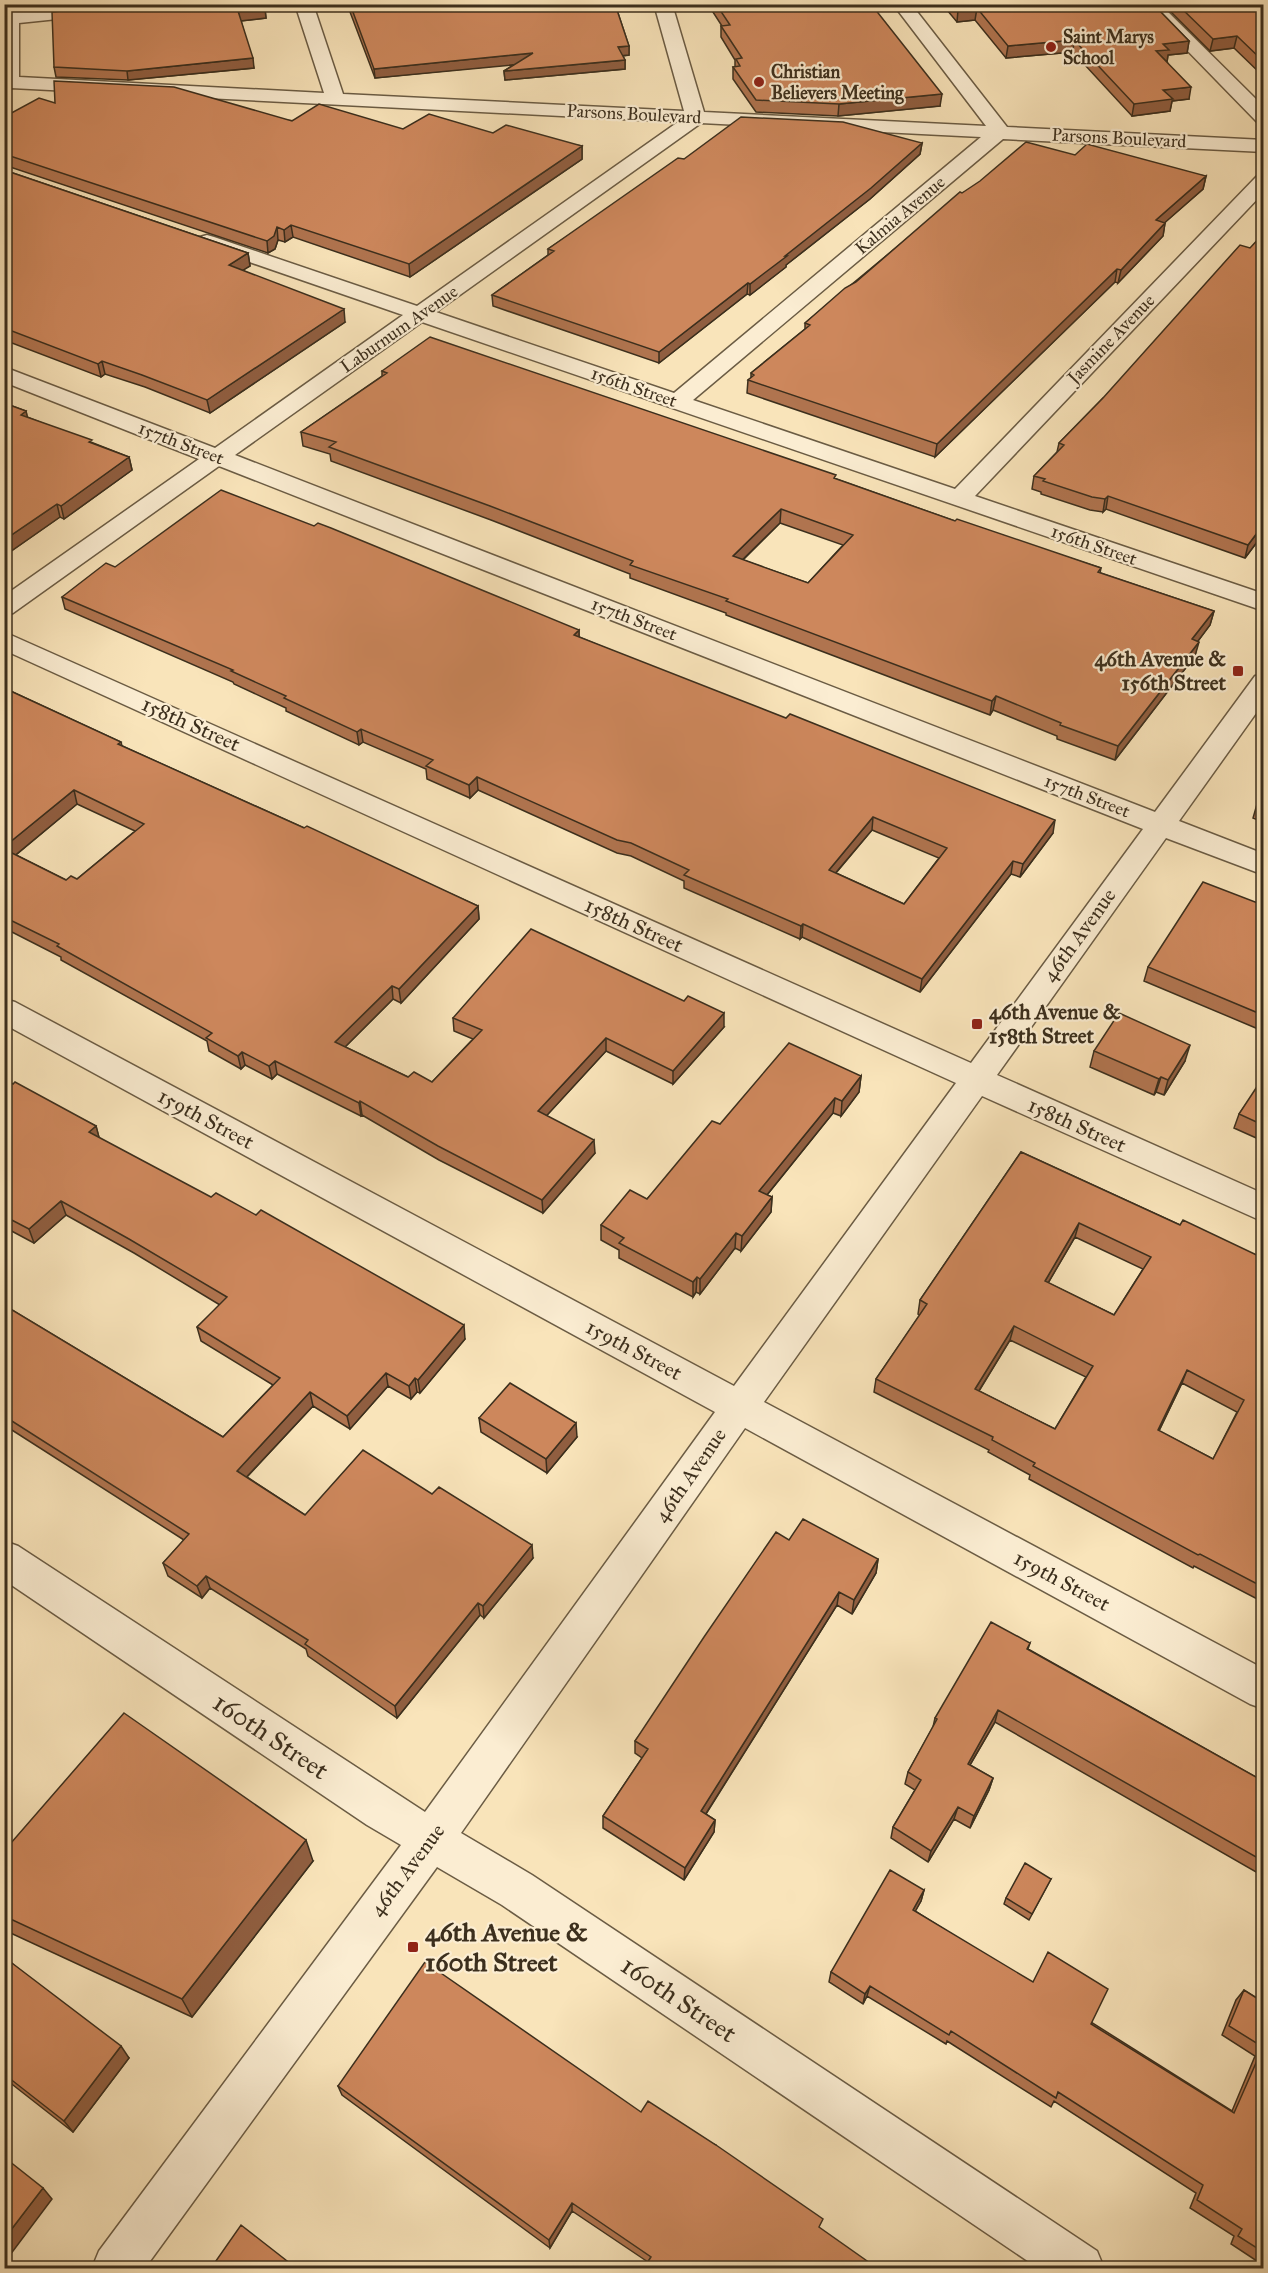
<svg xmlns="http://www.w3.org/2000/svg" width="1268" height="2273" font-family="'IM FELL Great Primer',serif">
<rect width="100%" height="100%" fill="#f9e4ba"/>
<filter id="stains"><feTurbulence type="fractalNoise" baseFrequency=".00333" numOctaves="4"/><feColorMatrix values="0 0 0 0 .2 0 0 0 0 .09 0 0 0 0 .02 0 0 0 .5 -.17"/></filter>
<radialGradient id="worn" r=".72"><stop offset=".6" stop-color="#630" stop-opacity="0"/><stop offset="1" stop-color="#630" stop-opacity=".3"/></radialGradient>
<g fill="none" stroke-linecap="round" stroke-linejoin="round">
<defs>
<path id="minor" d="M4 4H19V12L95 4H162L154 9 19 23V77L324 93 295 4H313L343 94 684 111 654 4H672L704 112 986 126 893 4H911L1007 127 1264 140V152L1003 139 693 400 955 489 1257 176 1264 174V192L975 496 1264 594V611L422 322 235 455 1155 812 1255 676 1264 674V702L1179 821 1264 854V875L1166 838 997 1075 1264 1194V1222L982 1096 764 1402 1264 1669V1709L1250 1704 745 1428 461 1833 532 1875 1097 2251 1104 2268H1038L502 1905 437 1867 145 2268H92L99 2251 401 1845 367 1825 4 1580V1541L18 1546 425 1812 715 1412 4 1024V999L15 1002 734 1386 956 1083 4 650V632L971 1063 1143 829 219 466 13 613 4 616V596L199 459 4 382V367L215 448 403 315 200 245 197 241 200 237 207 235 214 237 417 306 678 122 11 88 4 89ZM701 123 981 137 674 393 436 312Z
M1142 4H1160L1264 107V124L1257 122Z"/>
</defs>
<!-- minor casing -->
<use href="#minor" stroke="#6b5c44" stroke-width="3"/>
<!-- minor -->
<use href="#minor" fill="#fbedd2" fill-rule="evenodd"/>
</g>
<!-- wall -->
<path fill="#b0744f" stroke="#3c2f1d" stroke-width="1.5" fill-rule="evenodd" d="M347 4H623V9L617 10 629 46V55L623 56 625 60V69L505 80 504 71 515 64 375 78Z
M711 4H871L940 106 838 116 756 112 733 79V67H735V60L721 37V26H722L711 9Z
M942 4H1153L1189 41 1187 53 1168 55 1167 62 1189 99 1172 101 1170 111 1132 116 1073 52 1006 58 975 20 957 22Z
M1163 4H1253L1259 11H1263V76L1234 48 1210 51Z
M265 9 266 18 241 21 254 68 128 80 56 77 54 67Z
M55 103 403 129 493 133 582 146V159L410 277 293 237 285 242 278 240 275 249 268 253 4 165V117Z
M922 143 920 154 870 199 786 265V267L750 295 747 294 659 363 493 306 492 295 548 255V249L684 159Z
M1075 155 1206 176 1203 189 1164 223H1165L1163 236 1118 283 1115 282 935 457 747 393 748 380 751 378V373L805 329V323L962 193Z
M4 170 248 253 250 266 242 270 345 322 210 413 145 387 105 374 101 377 4 340Z
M382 371 836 479 955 521 1101 568 1100 573 1214 611 1210 625 1198 641 1195 656 1115 760 1057 739V736L993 710 990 715 726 615V613L630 578V574L491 520 331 461 330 454 303 446 301 432 382 376ZM780 523 843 545 808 583 743 560Z
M1103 398 1263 534 1245 558 1106 509 1103 512 1090 510 1041 494V492L1032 489 1034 476 1057 452 1059 443Z
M4 403 26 411 27 417 129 457 132 470 64 519 60 517 4 556Z
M115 567 579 630V637L1053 833 1020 877 1011 874 920 992 802 937 800 939 684 888V881L631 856 617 853 478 790 470 798 427 779 426 769 363 742 359 745 286 711V708L234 684 233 682 65 609 62 597ZM872 830 939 858 904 904 836 873Z
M4 688 121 742 122 746 478 906 479 919 401 1003 393 999 345 1047 408 1077 432 1082 473 1039 454 1031 453 1018 724 1027 673 1084 606 1051 546 1116 595 1153 543 1213 439 1160 362 1115 361 1116 277 1074 272 1079 245 1065 241 1069 209 1051 207 1041 61 960V957L4 928ZM77 804 135 831 77 879 66 880 16 855Z
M1263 795V822L1253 818 1257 804Z
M1263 905V1031L1144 981 1148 967Z
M1094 1051 1185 1061 1164 1095 1156 1092 1154 1095 1090 1067Z
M861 1076 859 1092 841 1116 833 1113 767 1195 772 1197 771 1212 741 1251 735 1248 700 1294 696 1292 693 1297 619 1258V1250L601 1240V1225L647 1199 720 1124Z
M4 1080 96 1126 99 1138 465 1339 420 1393 417 1392 411 1399 388 1386 350 1429 313 1406 247 1477 305 1515 533 1558 484 1618 480 1615 397 1718 308 1656 306 1649 210 1588 202 1598 168 1576 163 1563 184 1540 4 1425V1305L223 1437 273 1385 201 1341 197 1327 220 1305 134 1253 66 1215 34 1243 4 1227Z
M1263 1080V1141L1234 1128 1239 1114Z
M1021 1152 1180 1225 1263 1258V1602L1194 1566 1193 1568 1029 1479 1030 1475 988 1452 989 1450 874 1392 876 1379 920 1315 918 1314 920 1300ZM1075 1237 1143 1269 1114 1315 1048 1283ZM1010 1340 1086 1377 1055 1429 979 1391ZM1182 1383 1237 1412 1213 1459 1159 1431Z
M479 1418 577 1437 547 1473 481 1432Z
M789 1540 878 1559 876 1573 852 1614 837 1605 706 1814 715 1820 714 1832 684 1880 603 1828V1816L642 1758 635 1753V1741Z
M1030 1643 1028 1649 1263 1781V1876L995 1722 970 1765 993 1778 989 1790 970 1828 954 1819 928 1862 891 1838 893 1827 915 1790 905 1784 908 1772 933 1727 935 1718Z
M4 1851 313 1861 192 2017 4 1930Z
M1051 1879 1029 1920 1004 1904 1006 1898Z
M924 1890 921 1901 915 1911 1232 2111 1255 2056 1222 2035 1236 2000 1244 1990 1263 2002V2265L1231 2244 1234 2236 1190 2208 1196 2193 1054 2101 1051 2107 947 2041 946 2044 867 1996 863 2004 829 1982 831 1972Z
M4 1957 129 2058 73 2132 4 2078Z
M338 2086 641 2112 716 2145 648 2262 572 2211 550 2248 342 2095Z"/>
<!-- shaded-wall -->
<path fill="#905e40" stroke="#3c2f1d" stroke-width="1.5" d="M53 4H69L54 6Z
M977 8 975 20 957 22 958 10Z
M265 9 266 18 240 21 238 11Z
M1237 36 1234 48 1210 51 1213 39Z
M1074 40 1073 52 1006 58 1008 46Z
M1189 41 1187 53 1168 55 1167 62 1156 51 1163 44Z
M629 46V55L618 56V47Z
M533 53V63L375 78 374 69Z
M253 58 254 68 128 80 127 71Z
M625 60V69L505 80 504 71Z
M1191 87 1189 99 1172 101 1170 111 1132 116 1134 104 1163 90Z
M942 94 940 106 838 116 839 104Z
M922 143 920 154 870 199 786 265V267L750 295V284Z
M582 146V159L410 277 409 264Z
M1206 176 1203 189 1153 233 1156 220Z
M1165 223 1163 236 1118 283 1121 270Z
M291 225 293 237 285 242 284 230Z
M277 227 278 240 275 249 268 253 267 241Z
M248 253 250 266 231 278 229 265Z
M1117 269 1115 282 935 457 937 444Z
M748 283 747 294 659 363V352Z
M344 309 345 322 210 413 207 400Z
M102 361 105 374 101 377 98 364Z
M26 411 29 424 21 415Z
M129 457 132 470 64 519 61 506Z
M1108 496 1106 509 1103 512 1105 499Z
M57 504 60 517 4 556V540Z
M781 509 780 523 732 570 733 556Z
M1263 525V534L1245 558 1248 545Z
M1214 611 1210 625 1189 653 1192 639Z
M579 630V643L574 635Z
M1199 642 1195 656 1115 760 1118 746Z
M996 696 993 710 990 715 992 701Z
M361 729 363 742 359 745 357 732Z
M477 777 478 790 470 798 469 785Z
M74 790 77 804 7 862 4 852V847Z
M873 817 872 830 827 883 829 870Z
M1055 820 1053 833 1020 877 1023 864Z
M1013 861 1011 874 920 992 922 979Z
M478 906 479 919 401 1003 399 989Z
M803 924 802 937 800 939 801 926Z
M392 986 393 999 337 1055 335 1042Z
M724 1013V1027L673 1084V1071Z
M606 1038V1051L538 1125V1111Z
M1190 1045 1185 1061 1164 1095 1168 1080Z
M242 1052 245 1065 241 1069 238 1056Z
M275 1061 277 1074 272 1079 269 1066Z
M861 1076 859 1092 841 1116 842 1101Z
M1161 1077 1156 1092 1154 1095 1159 1079Z
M835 1098 833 1113 758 1206 759 1191Z
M360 1101 362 1115 361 1116 359 1103Z
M96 1126 100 1141 89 1132Z
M594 1140 595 1153 543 1213 542 1200Z
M772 1197 771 1212 741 1251 742 1236Z
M61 1201 66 1215 34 1243 29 1229Z
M1079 1223 1075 1237 1041 1295 1045 1281Z
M736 1233 735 1248 700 1294V1279Z
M697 1277 696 1292 693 1297V1282Z
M464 1325 465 1339 420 1393 418 1380Z
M1014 1326 1010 1340 972 1402 975 1389Z
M1187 1370 1182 1383 1153 1443 1158 1430Z
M386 1373 388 1386 350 1429 347 1416Z
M415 1378 417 1392 411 1399 409 1386Z
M310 1392 313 1406 240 1484 237 1471Z
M576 1423 577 1437 547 1473 546 1459Z
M532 1545 533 1558 484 1618 483 1606Z
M878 1559 876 1573 852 1614 854 1600Z
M206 1576 210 1588 202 1598 197 1586Z
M839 1592 837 1605 700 1823 701 1811Z
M478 1603 480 1615 397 1718 395 1706Z
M998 1710 995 1722 964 1775 968 1764Z
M993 1778 989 1790 970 1828 974 1816Z
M958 1807 954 1819 928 1862 931 1851Z
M715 1820 714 1832 684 1880 685 1868Z
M306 1840 313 1861 192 2017 182 1999Z
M924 1890 921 1901 910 1921 913 1910Z
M870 1986 867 1996 863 2004 865 1994Z
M121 2046 129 2058 73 2132 64 2121Z
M43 2188 52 2199 4 2263V2239Z
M572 2203V2211L550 2248 549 2240Z"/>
<!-- building -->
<path fill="#cd875c" stroke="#3c2f1d" stroke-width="1.5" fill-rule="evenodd" d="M126 4H263L265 9 238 11 253 58 127 71 54 67 52 12Z
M350 4H615L629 46 618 47 625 60 504 71 533 53 374 69Z
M716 4H871L942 94 839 104 756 100 733 67 740 66 736 59 742 58 721 26 730 25Z
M953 4H1153L1189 41 1163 44 1169 50 1156 51 1191 87 1163 90 1173 99 1134 104 1074 40 1008 46 977 8 958 10Z
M1177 4H1253L1259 11H1263V61L1237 36 1213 39Z
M54 81 174 87 292 121 319 104 403 129 429 114 493 133 506 125 582 146 409 264 291 225 284 230 277 227 274 236 267 241 4 154V117L39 98 55 103Z
M741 117 843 122 922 143 871 188 785 256H787L750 284 748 283 659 352 492 295 554 251 548 249 678 158 684 159Z
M1026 142 1075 155 1087 144 1206 176 1156 220 1165 223 1121 270 1117 269 937 444 748 380 754 375 751 373 810 325 805 323 845 288 856 282 960 192 962 193 980 181Z
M4 170 248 253 229 265 344 309 207 400 142 375 102 361 98 364 4 328Z
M1263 234V525L1248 545 1108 496 1105 499 1092 497 1043 481 1045 479 1034 476 1064 445 1059 443 1103 398 1240 245 1250 248Z
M430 337 836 475 834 478 955 521 957 519 1101 568 1098 572 1214 611 1192 639 1199 642 1118 746 1060 725 1061 723 996 696 992 701 726 601 728 599 630 565 633 561 490 506 329 447 336 442 301 432 387 373 382 371ZM781 509 853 535 808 583 733 556Z
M4 403 26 411 21 415 92 440 89 442 129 457 61 506 57 504 4 540Z
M221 490 314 526 318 523 331 528 579 630 574 635 786 718 790 714 1055 820 1023 864 1013 861 922 979 803 924 801 926 684 875 689 870 631 843 617 840 477 777 469 785 426 766 433 760 361 729 357 732 284 698 286 696 231 671 233 670 62 597 106 563 115 567ZM873 817 947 848 904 904 829 870Z
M4 688 121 742 118 744 304 828 307 826 478 906 399 989 392 986 335 1042 408 1077 414 1072 432 1082 482 1030 453 1018 531 929 684 1001 688 996 724 1013 673 1071 606 1038 538 1111 594 1140 542 1200 438 1146 360 1101 359 1103 275 1061 269 1066 242 1052 238 1056 206 1038 212 1033 57 946 59 944 4 917V849L66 880 71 876 77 879 144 824 74 790 4 847Z
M1263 795V806L1257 804Z
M1203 882 1263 905V1015L1148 967Z
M1119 1013 1190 1045 1168 1080 1161 1077 1159 1079 1094 1051Z
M789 1043 861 1076 842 1101 835 1098 759 1191 772 1197 742 1236 736 1233 700 1279 697 1277 693 1282 619 1243 624 1238 601 1225 630 1190 647 1199 712 1121 720 1124Z
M1262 1079 1263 1080V1125L1239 1114Z
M4 1080 13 1084 15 1082 96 1126 89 1132 211 1197 216 1193 256 1215 261 1210 464 1325 418 1380 415 1378 409 1386 386 1373 347 1416 310 1392 237 1471 305 1515 363 1450 432 1494 439 1487 532 1545 483 1606 478 1603 395 1706 305 1644 308 1640 206 1576 197 1586 163 1563 189 1534 4 1416V1305L223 1437 280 1378 197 1327 227 1297 129 1239 61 1201 29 1229 4 1216Z
M1021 1152 1180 1225 1183 1220 1263 1258V1587L1200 1554 1198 1555 1033 1466 1035 1463 992 1440 993 1437 876 1379 927 1304 920 1300ZM1079 1223 1151 1257 1114 1315 1045 1281ZM1014 1326 1093 1366 1055 1429 975 1389ZM1187 1370 1244 1400 1213 1459 1158 1430Z
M510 1383 576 1423 546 1459 479 1418Z
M803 1519 878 1559 854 1600 839 1592 701 1811 715 1820 685 1868 603 1816 648 1749 635 1741 704 1637 776 1532 789 1540Z
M991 1622 1030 1643 1027 1649 1263 1781V1861L998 1710 968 1764 993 1778 974 1816 958 1807 931 1851 893 1827 921 1780 908 1772 937 1719 935 1718Z
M124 1713 306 1840 182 1999 4 1916V1851Z
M1025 1863 1051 1879 1032 1914 1006 1898Z
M890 1870 924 1890 913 1910 1033 1982 1048 1952 1108 1989 1091 2024 1234 2113 1263 2047 1229 2026 1244 1990 1263 2002V2252L1238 2236 1242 2229 1197 2200 1203 2185 1058 2092 1056 2098 951 2031 949 2035 870 1986 865 1994 831 1972Z
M4 1957 121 2046 64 2121 4 2074Z
M425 1962 641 2112 648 2101 716 2145 823 2219 819 2227 877 2268H644L651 2257 572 2203 549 2240 338 2086Z
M4 2157 43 2188 4 2239Z
M241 2225 296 2268H211Z"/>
<!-- markers -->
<g fill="#8f2418" stroke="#fbedd2" stroke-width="2">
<circle cx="1051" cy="47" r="6"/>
<circle cx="759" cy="82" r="6"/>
<rect x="1232" y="665" width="12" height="12" rx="3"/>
<rect x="971" y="1018" width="12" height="12" rx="3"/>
<rect x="407" y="1941" width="12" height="12" rx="3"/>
</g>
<g text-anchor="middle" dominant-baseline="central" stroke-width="4.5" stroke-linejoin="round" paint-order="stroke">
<!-- far-poi labels -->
<g font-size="18" font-weight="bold" fill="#3c2f1d" stroke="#fbedd2" text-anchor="start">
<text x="1063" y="37">Saint Marys<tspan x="1063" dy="21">School</tspan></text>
<text x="771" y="72">Christian<tspan x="771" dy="21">Believers Meeting</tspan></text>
</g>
<!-- far-street labels -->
<g font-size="18" fill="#3c2f1d" stroke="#fbedd2">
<text transform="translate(634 114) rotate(3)">Parsons Boulevard</text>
<text transform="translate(1119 138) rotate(3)">Parsons Boulevard</text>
<text transform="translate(900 215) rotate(-40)">Kalmia Avenue</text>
<text transform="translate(399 329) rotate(-35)">Laburnum Avenue</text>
<text transform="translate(1111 339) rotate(-46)">Jasmine Avenue</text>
<text transform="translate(634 387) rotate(19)">156th Street</text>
<text transform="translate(181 443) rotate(21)">157th Street</text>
<text transform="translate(1094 545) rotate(19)">156th Street</text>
<text transform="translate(634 619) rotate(21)">157th Street</text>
<text transform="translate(1087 796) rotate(21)">157th Street</text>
</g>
<!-- poi labels -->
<g font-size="21" font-weight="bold" fill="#3c2f1d" stroke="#fbedd2" text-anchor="end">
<text x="1226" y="659">46th Avenue &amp;<tspan x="1226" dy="24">156th Street</tspan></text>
<text x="989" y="1012" text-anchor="start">46th Avenue &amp;<tspan x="989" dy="24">158th Street</tspan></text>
</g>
<!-- street labels -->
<g font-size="21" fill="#3c2f1d" stroke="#fbedd2">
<text transform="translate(191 724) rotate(24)">158th Street</text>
<text transform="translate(634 925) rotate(24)">158th Street</text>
<text transform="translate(1079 935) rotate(-54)">46th Avenue</text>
<text transform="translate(206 1119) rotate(28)">159th Street</text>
<text transform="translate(1077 1125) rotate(24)">158th Street</text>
<text transform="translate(634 1350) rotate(28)">159th Street</text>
<text transform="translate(690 1475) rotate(-55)">46th Avenue</text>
<text transform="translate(1062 1581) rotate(28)">159th Street</text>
<text transform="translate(407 1870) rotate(-53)">46th Avenue</text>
</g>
<!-- near-street labels -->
<g font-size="26" fill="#3c2f1d" stroke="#fbedd2">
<text transform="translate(271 1736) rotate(34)">160th Street</text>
<text transform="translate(679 1999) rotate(34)">160th Street</text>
</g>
<!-- near-poi labels -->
<g font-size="26" font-weight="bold" fill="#3c2f1d" stroke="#fbedd2" text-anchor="start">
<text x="425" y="1932">46th Avenue &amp;<tspan x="425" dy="30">160th Street</tspan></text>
</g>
</g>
<!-- margin -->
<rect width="1268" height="2273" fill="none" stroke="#f9e4ba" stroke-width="24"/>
<rect x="6" y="6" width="1256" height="2261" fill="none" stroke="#3c2f1d" stroke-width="3"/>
<rect x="12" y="12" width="1244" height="2249" fill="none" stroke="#3c2f1d" stroke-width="1.5"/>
<rect width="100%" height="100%" filter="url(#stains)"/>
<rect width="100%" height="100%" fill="url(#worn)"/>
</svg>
